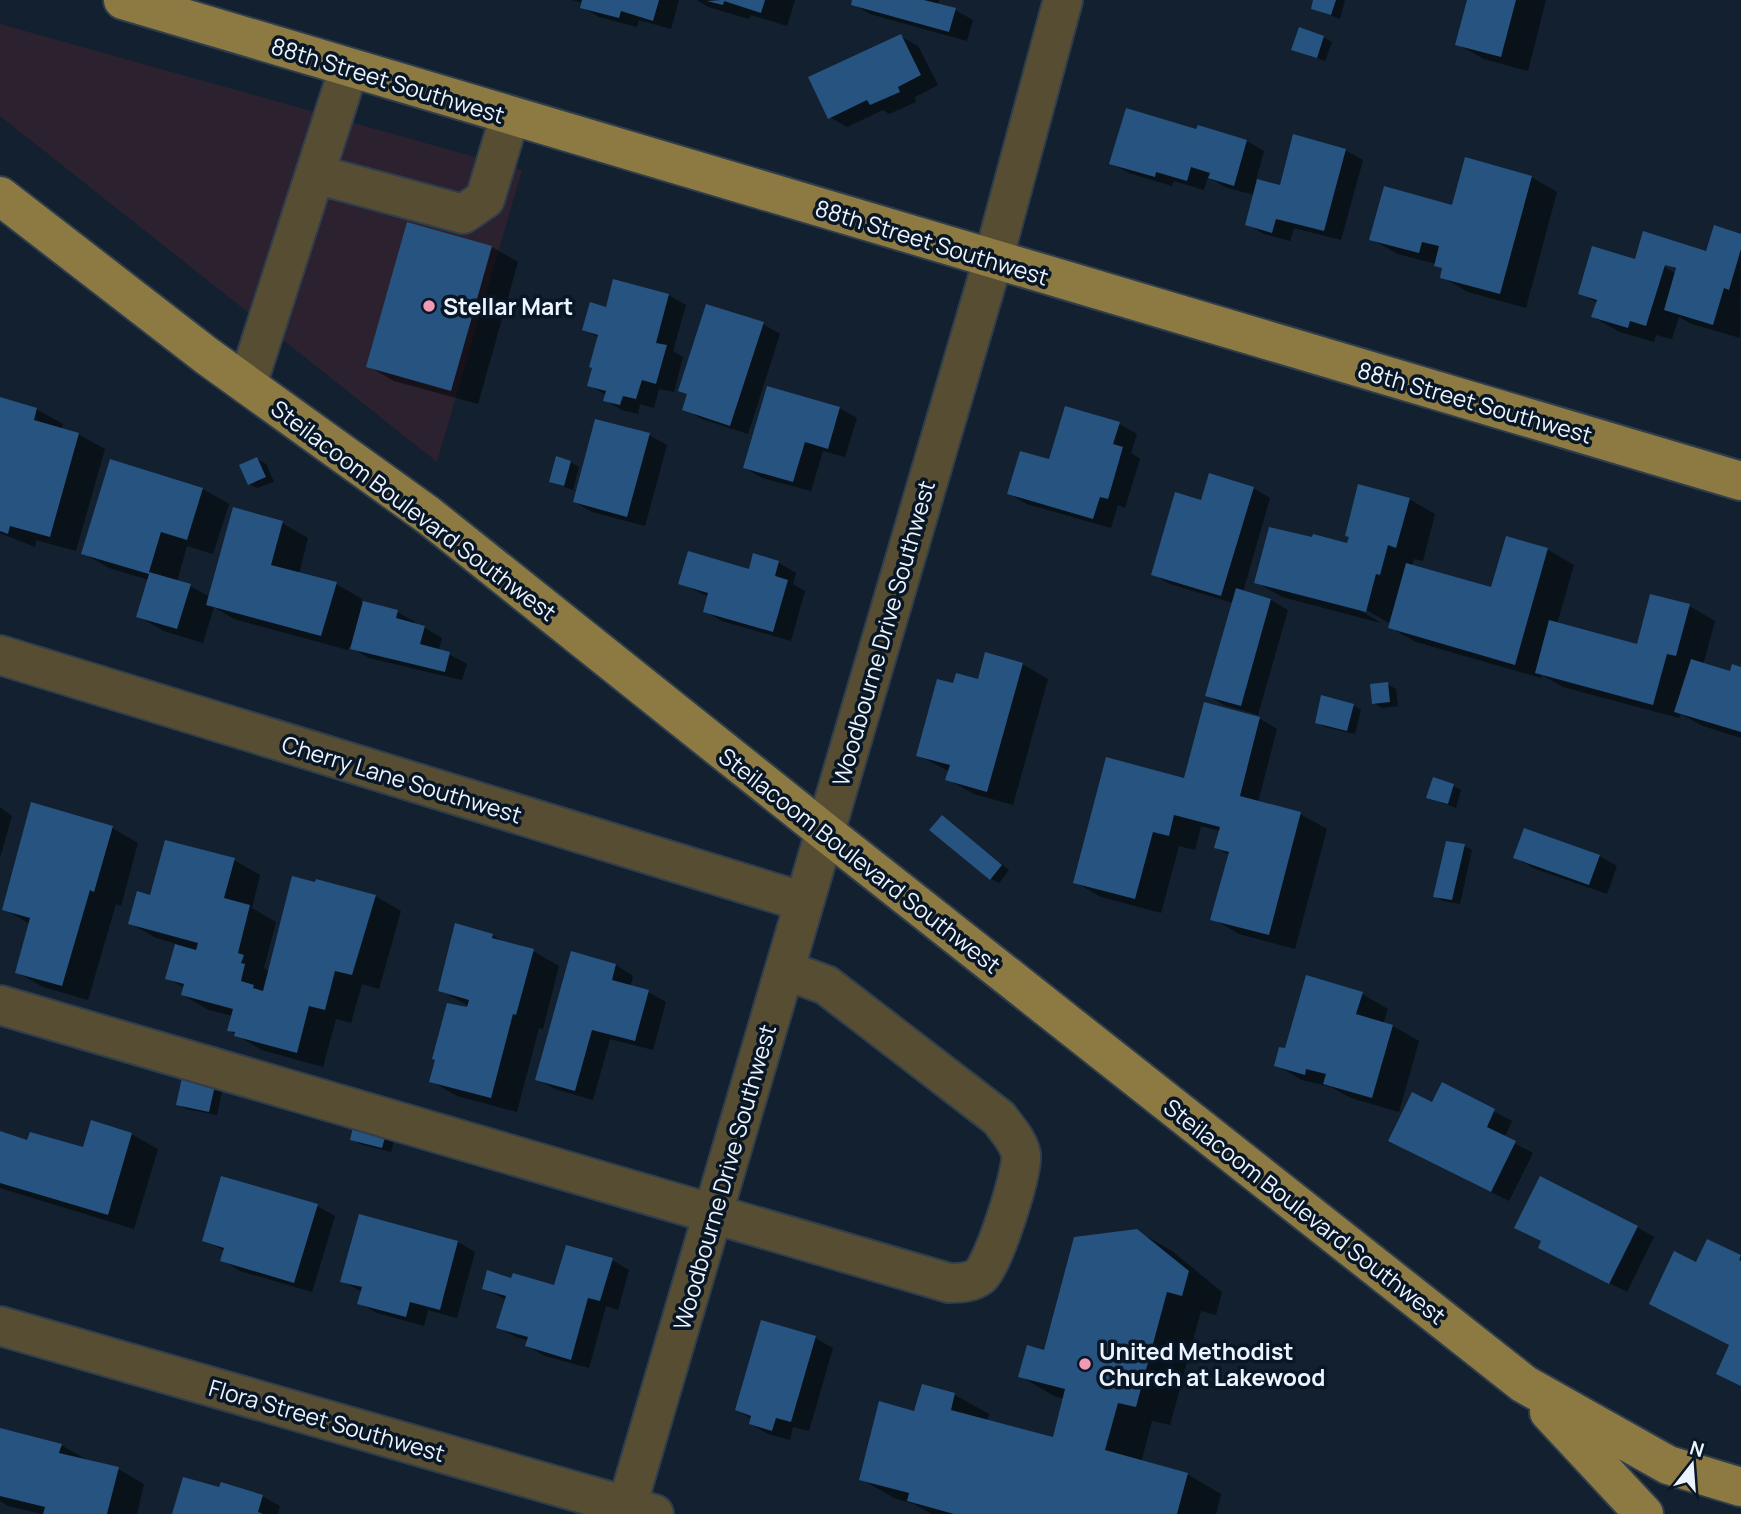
<svg xmlns="http://www.w3.org/2000/svg" width="1741" height="1514" font-family="Manrope,sans-serif">
<rect width="100%" height="100%" fill="#12202f"/>
<!-- commercial -->
<path fill="#2c212f" d="M0 24 522 170 437 462 0 116Z"/>
<!-- shadow -->
<path fill="#0007" fill-rule="evenodd" d="M572 0H679L671 29 639 20 637 27 599 17 582 7 583 3Z
M697 0H795L787 26 751 15 749 19 708 7Z
M854 0H939L938 5 955 10 973 20 967 41 870 14 853 4Z
M1315 0H1345L1340 19 1313 8Z
M1469 0H1546L1528 71 1484 59 1457 44Z
M900 36 918 46 938 85 915 97 916 102 889 114 883 110 847 127 830 117Z
M1323 37 1332 42 1325 61 1293 49Z
M1198 131 1247 141 1264 151 1256 180 1281 187 1345 150 1363 160 1341 240 1294 228 1290 241 1264 234 1247 224 1255 195 1227 188 1208 177 1204 190 1174 181 1172 186 1129 173 1111 163Z
M1531 177 1557 192 1526 308 1468 292 1442 277 1444 269 1436 264 1398 254 1371 239Z
M1741 235 1740 338 1692 324 1679 317 1672 339 1656 335 1654 342 1620 332 1593 317 1598 303 1580 293 1636 261 1707 253ZM1663 262 1684 274 1682 277 1663 266Z
M492 247 518 262 478 404 394 381 368 366Z
M668 295 686 305 673 351 683 357 674 392 659 389 654 408 640 404 638 414 622 410 605 400 606 395 589 385 599 338 584 329 607 310Z
M763 324 780 334 748 434 702 419 684 409 689 395 680 390Z
M0 399 36 409 63 424 61 429 78 434 105 449 76 551 36 540 35 547 0 533Z
M839 408 857 418 845 457 823 451 811 491 762 478 745 468Z
M1119 424 1137 434 1131 453 1140 459 1125 508 1118 505 1111 528 1027 504 1009 494 1050 462Z
M649 435 667 445 645 526 592 512 575 502Z
M257 459 266 464 274 482 257 488 249 484Z
M570 462 579 467 573 490 551 482Z
M1253 488 1270 498 1243 592 1271 600 1288 610 1258 715 1224 705 1207 695 1233 603 1170 584 1153 574 1203 502Z
M203 489 229 504 213 554 187 546 177 582 190 586 210 597 282 523 308 538 299 574 336 584 362 599 361 602 397 612 415 622 414 625 425 628 442 638 439 649 467 664 462 680 369 658 349 646 348 650 234 619 214 607 203 643 164 631 138 616 149 580 109 568 83 553Z
M1409 499 1435 514 1423 561 1414 559 1412 567 1493 589 1507 538 1548 550 1574 565 1557 624 1638 646 1689 606 1715 621 1703 665 1731 673 1741 669V738L1703 726 1681 714 1679 718 1563 687 1542 675 1541 678 1416 642 1391 628V624L1359 606 1358 609 1381 623 1282 597 1256 582 1348 545Z
M754 555 779 563 796 573 793 584 805 591 791 641 722 621 705 611 709 597 680 583 750 571Z
M1022 664 1048 679 1013 805 974 794 947 779 950 772 918 755 954 685 979 681Z
M1387 684 1396 689 1398 706 1382 708 1374 703Z
M1353 705 1361 710 1355 734 1325 727 1317 722Z
M1260 719 1277 729 1258 802 1300 814 1327 829 1295 949 1239 934 1213 919 1230 855 1216 848 1220 831 1201 826 1195 850 1179 846 1161 913 1101 897 1075 882 1185 780Z
M1453 786 1461 790 1456 808 1429 797Z
M0 807 12 816 0 858Z
M942 817 1009 870 999 883 991 879Z
M112 828 138 843 121 906 116 904 88 1000 43 987 17 972 30 924 4 909Z
M1464 846 1472 850 1460 904 1443 901 1435 896Z
M1599 856 1617 866 1607 894 1533 868 1515 857Z
M234 860 260 875 252 908 276 922 264 968 270 972 375 896 401 911 379 989 362 984 351 1023 336 1019 323 1067 262 1050 236 1035 229 1030 233 1016 209 1010 183 995 185 988 167 978 177 944 156 938 130 923 151 897Z
M492 935 507 944 533 951 559 966 543 1029 539 1028 517 1112 457 1096 431 1081 469 1006 440 990Z
M573 953 616 965 633 976 630 987 648 992 666 1002 653 1050 610 1039 593 1100 555 1089 537 1079Z
M1362 994 1388 1009 1383 1024 1393 1026 1419 1041 1399 1112 1351 1098 1331 1087 1302 1080 1276 1065 1286 1051Z
M184 1075 223 1087 217 1115 186 1109 178 1104Z
M1443 1085 1512 1121 1504 1138 1533 1153 1509 1201 1408 1151Z
M0 1133 29 1142 84 1150 131 1134 158 1149 134 1229 0 1188Z
M396 1133 391 1152 360 1144 352 1139Z
M317 1206 335 1216 312 1292 240 1271 222 1260 225 1251 204 1240Z
M1637 1227 1654 1237 1627 1292 1540 1248 1543 1242Z
M1137 1231 1172 1251 1222 1292 1216 1315 1201 1311 1170 1425 1152 1421 1141 1462 1187 1474 1221 1494 1216 1514H932L914 1504 894 1498 861 1479 916 1413 923 1386 955 1395 989 1414 987 1421 1054 1439 1065 1399 1054 1396 1020 1376 1045 1352Z
M458 1242 475 1252 457 1318 428 1310 424 1326 377 1313 359 1303 362 1292 342 1281Z
M612 1260 629 1270 618 1310 606 1306 589 1368 545 1356 527 1346 529 1341 516 1337 498 1327 506 1300 484 1288 512 1280 556 1287Z
M815 1338 833 1348 809 1431 793 1427 790 1440 768 1434 751 1424 752 1419 737 1410Z
M0 1430 61 1445 87 1460 118 1469 144 1484 137 1514H42L8 1506 0 1501Z
M220 1489 262 1496 280 1506 278 1514H174Z"/>
<!-- building -->
<path fill="#275381" d="M582 0H659L653 21 621 11 619 18 580 8Z
M722 0H765L761 13 724 1 723 5 707 1Z
M852 0H924L956 8 949 32 851 5Z
M1313 0H1336L1331 15 1311 9Z
M1467 0H1516L1501 57 1455 45Z
M1299 27 1324 36 1317 58 1291 50Z
M901 34 921 75 898 87 900 92 870 105 867 100 828 119 808 77Z
M1126 108 1196 129 1198 125 1247 140 1234 186 1208 178 1210 173 1191 167 1187 181 1156 172 1155 177 1109 164Z
M1293 134 1346 149 1324 231 1276 219 1272 233 1245 225 1257 179 1280 185Z
M1465 157 1532 176 1500 294 1440 278 1442 268 1434 266 1439 246 1422 242 1419 253 1369 240 1384 186 1452 205Z
M407 222 492 246 451 391 366 367Z
M1714 225 1741 234V249L1729 290 1724 288 1713 325 1664 310 1676 268 1665 265 1646 326 1630 321 1628 328 1591 317 1597 300 1578 294 1592 246 1635 259 1643 231 1706 251Z
M613 279 669 294 656 343 667 345 656 384 642 380 636 399 623 396 620 405 603 401 606 391 587 386 592 368 589 367 598 335 582 330 590 302 606 307Z
M706 304 764 322 730 426 682 410 687 394 678 391Z
M767 386 840 407 828 449 805 442 793 482 743 468Z
M0 397 37 408 34 420 79 433 50 537 10 526 8 534 0 531Z
M1065 406 1120 422 1113 444 1123 447 1108 499 1100 497 1093 519 1007 494 1020 451 1049 459Z
M595 419 650 433 627 517 573 502Z
M556 456 571 461 564 486 549 482Z
M257 457 266 477 248 485 239 465Z
M110 459 203 488 187 540 161 532 149 572 191 584 177 629 136 617 149 574 81 554Z
M1209 473 1254 487 1221 596 1151 575 1175 492 1201 500Z
M1358 484 1410 498 1396 548 1388 545 1380 575 1376 574 1366 612 1254 583 1269 527 1312 537 1313 534 1347 543 1349 537 1345 536Z
M233 507 283 521 271 565 337 582 321 636 206 605Z
M1506 536 1548 548 1515 665 1388 628 1406 563 1491 587Z
M688 551 749 569 753 553 779 561 775 576 788 580 773 632 703 612 708 593 678 584Z
M1236 588 1271 599 1241 706 1205 696Z
M1650 594 1690 604 1676 656 1667 654 1653 705 1535 673 1549 620 1637 644Z
M363 601 398 610 396 618 425 626 420 644 450 652 445 672 350 649Z
M985 652 1023 663 987 792 945 780 950 765 916 756 937 679 953 683 956 673 978 679Z
M1691 659 1730 671 1732 664 1741 667V732L1674 712Z
M1388 682 1390 702 1372 704 1370 684Z
M1321 695 1354 704 1347 731 1315 723Z
M1204 702 1260 717 1240 796 1301 812 1269 935 1210 920 1229 852 1214 848 1220 827 1174 815 1169 836 1153 832 1135 899 1073 883 1106 757 1184 778Z
M1433 777 1454 784 1448 804 1426 798Z
M31 802 113 826 94 892 90 890 62 986 15 973 30 918 2 910Z
M942 815 1002 865 990 880 929 830Z
M1524 828 1600 855 1589 885 1513 858Z
M165 840 235 858 224 898 250 905 238 953 244 955 241 963 245 964 241 981 254 985 253 988 263 991 292 876 315 882 316 879 376 895 352 975 335 971 325 1010 309 1006 297 1053 234 1036 235 1032 227 1031 233 1009 181 995 184 984 165 979 175 944 196 950 198 943 128 924 137 891 150 895Z
M1446 841 1465 844 1452 900 1433 897Z
M455 923 493 934 492 938 534 949 516 1015 513 1014 491 1098 429 1082 435 1060 432 1059 447 1003 467 1007 469 1000 438 991Z
M571 951 616 964 612 980 649 990 635 1041 592 1030 575 1091 535 1080Z
M1306 975 1363 992 1356 1014 1393 1025 1372 1098 1323 1084 1326 1074 1306 1069 1305 1075 1274 1066 1279 1047 1285 1048Z
M183 1073 216 1081 209 1112 176 1105Z
M1442 1082 1495 1109 1487 1127 1516 1141 1491 1192 1388 1141 1412 1092 1432 1102Z
M355 1118 388 1127 382 1148 350 1140Z
M91 1120 132 1133 108 1215 0 1183V1131L27 1140 30 1132 83 1147Z
M221 1176 318 1204 294 1283 220 1261 224 1248 202 1241Z
M1540 1176 1638 1226 1609 1284 1538 1248 1541 1241 1514 1228Z
M359 1214 458 1241 440 1310 410 1302 406 1317 357 1304 362 1287 340 1282Z
M1137 1229 1189 1271 1182 1296 1167 1292 1136 1407 1118 1403 1105 1450 1188 1473 1177 1514H954L907 1501 909 1493 859 1480 879 1401 914 1411 922 1384 955 1393 951 1410 1053 1437 1065 1389 1018 1377 1027 1345 1044 1350 1074 1237Z
M1707 1239 1741 1255 1739 1260 1741 1261V1386L1716 1374 1729 1345 1649 1304 1674 1251 1696 1262Z
M566 1245 613 1258 600 1301 588 1298 571 1360 525 1346 528 1337 496 1328 506 1296 482 1289 487 1270 511 1278 513 1273 554 1285Z
M761 1320 816 1336 791 1422 776 1418 772 1431 749 1424 751 1416 735 1410Z
M0 1428 62 1444 59 1453 119 1467 107 1514H43L45 1507 0 1496Z
M183 1477 219 1487 221 1482 263 1495 258 1512 263 1514H172Z"/>
<g fill="none" stroke-linecap="round" stroke-linejoin="round">
<defs>
<path id="minor" d="M315 174 463 214 485 199 510 116
M247 385 349 68
M0 655 804 902
M0 1005 949 1283C959 1283 971 1283 980 1276 993 1266 1023 1172 1021 1155 1019 1142 1007 1129 999 1118L826 985 785 970
M0 1326 654 1514
M627 1506 993 260 1063 0"/>
<path id="major" d="M123 0 1741 481
M0 196 207 356 428 515 825 832 1524 1384 1668 1465 1741 1487
M1549 1412 1644 1514"/>
</defs>
<!-- minor casing -->
<use href="#minor" stroke="#303e4c" stroke-width="42"/>
<!-- major casing -->
<use href="#major" stroke="#303e4c" stroke-width="42"/>
<!-- minor -->
<use href="#minor" stroke="#564d33" stroke-width="38"/>
<!-- major -->
<use href="#major" stroke="#8d7a43" stroke-width="38"/>
</g>
<!-- markers -->
<g fill="#f19ab4" stroke="#091625" stroke-width="2.5">
<circle cx="429" cy="306" r="7"/>
<circle cx="1085" cy="1364" r="7"/>
</g>
<g text-anchor="middle" dominant-baseline="central" stroke-width="7" stroke-linejoin="round" paint-order="stroke">
<!-- street labels -->
<g font-size="23" fill="#ebf4ff" stroke="#091625">
<text transform="translate(388 80) rotate(17)">88th Street Southwest</text>
<text transform="translate(932 242) rotate(17)">88th Street Southwest</text>
<text transform="translate(1475 402) rotate(16)">88th Street Southwest</text>
<text transform="translate(414 510) rotate(37)">Steilacoom Boulevard Southwest</text>
<text transform="translate(883 633) rotate(-74)">Woodbourne Drive Southwest</text>
<text transform="translate(402 779) rotate(17)">Cherry Lane Southwest</text>
<text transform="translate(860 860) rotate(38)">Steilacoom Boulevard Southwest</text>
<text transform="translate(724 1177) rotate(-74)">Woodbourne Drive Southwest</text>
<text transform="translate(1305 1211) rotate(38)">Steilacoom Boulevard Southwest</text>
<text transform="translate(327 1420) rotate(16)">Flora Street Southwest</text>
</g>
<!-- poi labels -->
<g font-size="23" font-weight="bold" fill="#ebf4ff" stroke="#091625" text-anchor="start">
<text x="443" y="306">Stellar Mart</text>
<text x="1099" y="1351">United Methodist<tspan x="1099" dy="26">Church at Lakewood</tspan></text>
</g>
</g>
<!-- north arrow -->
<g transform="translate(1692 1465) rotate(17)" stroke="#091625" stroke-width="5" paint-order="stroke">
<path d="M0-5L12 26L0 18L-12 26Z" fill="#ebf4ff"/>
<text y="-10" font-size="19" font-weight="bold" text-anchor="middle" fill="#ebf4ff">N</text>
</g>
</svg>
